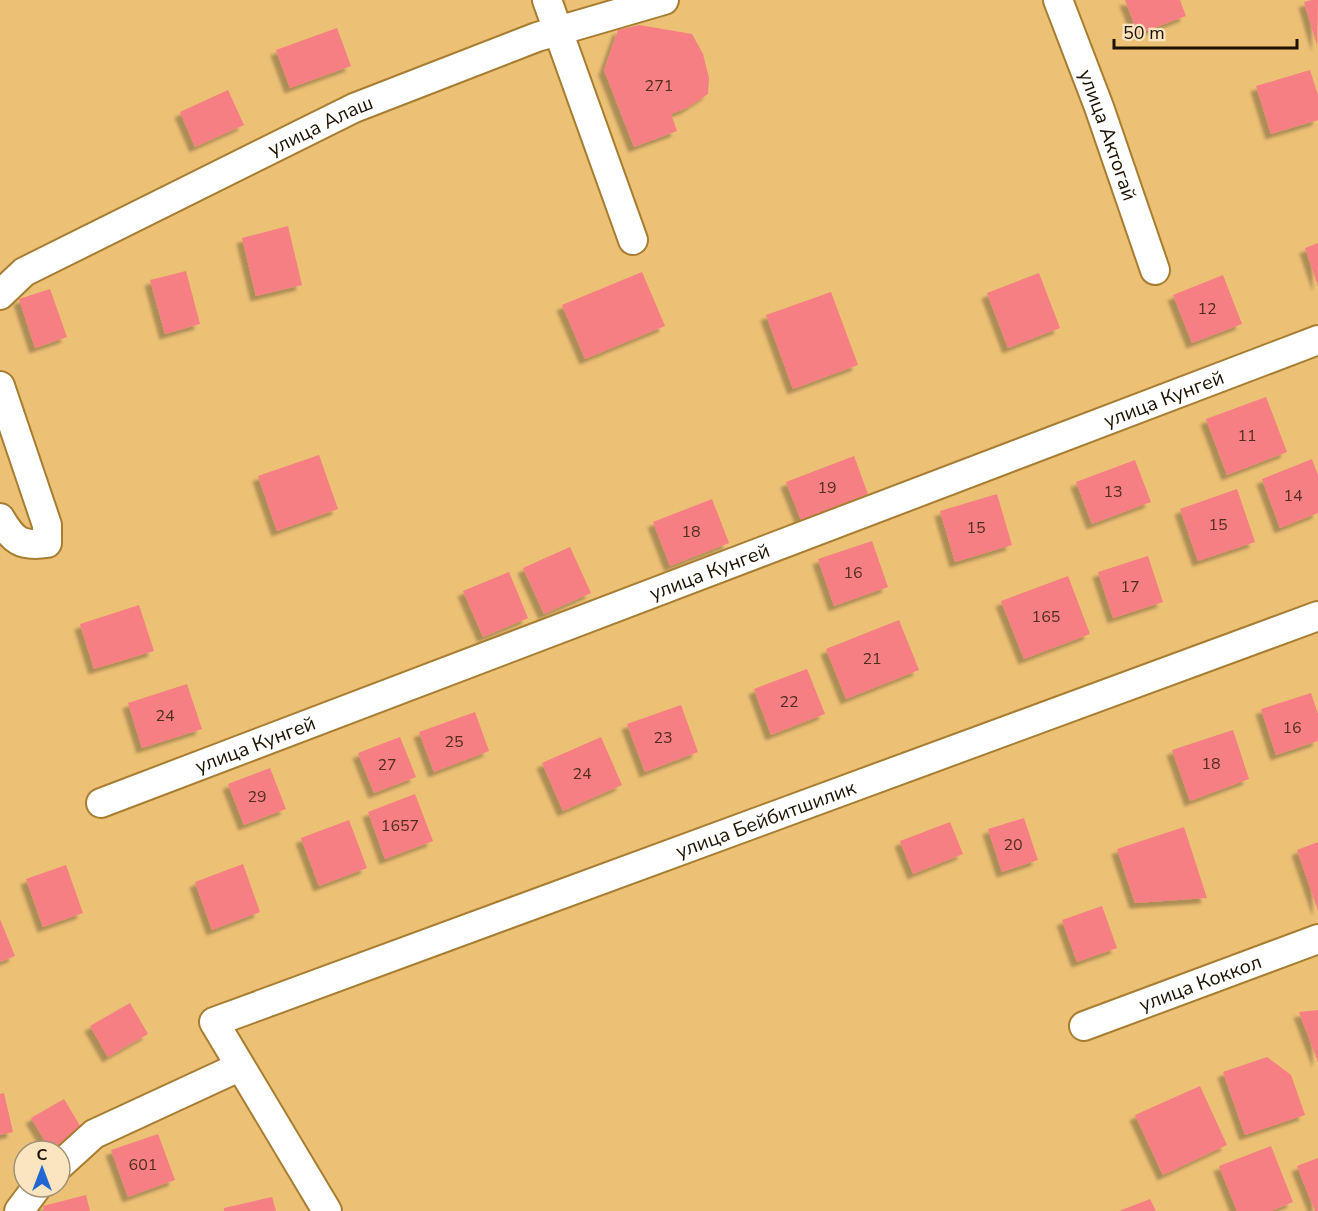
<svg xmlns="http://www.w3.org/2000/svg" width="1318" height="1211" font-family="'Nunito Sans',sans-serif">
<defs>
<filter id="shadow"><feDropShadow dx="-5.5" dy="5.5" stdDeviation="1.5" flood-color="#0004"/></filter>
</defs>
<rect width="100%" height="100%" fill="#ecc075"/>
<!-- building -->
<path fill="#f57f82" filter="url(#shadow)" d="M1125 0H1180L1186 16 1138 34Z
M1312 0H1318L1317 46 1304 2Z
M639 25 692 34 703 54 709 78 708 94 687 108 671 114 677 131 634 147 604 70 618 30Z
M337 28 351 66 290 88 276 50Z
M1310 70 1318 95V120L1271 134 1256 86Z
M228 90 244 125 195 147 180 112Z
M288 226 302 285 256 296 242 238Z
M1318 243V286L1305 248Z
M186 271 200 324 165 334 150 280Z
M642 272 665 326 585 359 562 305Z
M1039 273 1060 328 1008 348 987 293Z
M1223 275 1242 324 1192 343 1173 295Z
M50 289 67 337 35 348 19 299Z
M831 292 858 365 793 389 766 315Z
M1266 397 1287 452 1227 475 1206 419Z
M319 455 338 509 277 531 258 476Z
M854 456 868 494 801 520 786 482Z
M1312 459 1318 475V513L1280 528 1262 479Z
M1135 460 1151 502 1092 524 1076 482Z
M1237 489 1255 542 1198 561 1180 509Z
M997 494 1012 545 955 562 940 511Z
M712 499 729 543 670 566 653 522Z
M872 541 888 587 834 606 818 559Z
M570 547 591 593 544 614 523 568Z
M1148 556 1163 602 1113 618 1098 572Z
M509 572 528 618 483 637 463 591Z
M1068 576 1090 634 1024 659 1001 601Z
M139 605 154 651 94 669 80 624Z
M899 620 919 670 846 699 826 649Z
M807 669 825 714 771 735 754 689Z
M187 684 202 729 142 748 128 703Z
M1311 693 1318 714V741L1276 755 1261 709Z
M681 705 698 752 645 772 627 724Z
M475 712 489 751 434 772 419 732Z
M1233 730 1249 779 1190 801 1172 750Z
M400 737 416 777 374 793 358 753Z
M601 737 622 785 563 811 542 763Z
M270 768 286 809 244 825 228 784Z
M415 794 433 841 385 859 368 812Z
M1024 818 1038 860 1002 872 988 829Z
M349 820 367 868 319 886 301 838Z
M950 822 963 854 913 874 900 841Z
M1184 827 1207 898 1135 903 1117 849Z
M1318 842V911L1297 850Z
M243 864 260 912 212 930 195 882Z
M66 865 83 913 43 927 26 879Z
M1102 906 1117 948 1077 962 1062 920Z
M0 919 15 956 0 962Z
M130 1003 148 1034 108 1057 90 1026Z
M1318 1010V1062L1299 1012Z
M1267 1057 1291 1075 1305 1115 1245 1135 1223 1072Z
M1200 1086 1227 1145 1163 1175 1135 1115Z
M4 1093 13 1132 0 1135V1094Z
M64 1099 85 1134 57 1151H51L31 1118Z
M158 1134 175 1180 128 1197 111 1150Z
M1271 1146 1293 1202 1271 1211H1237L1219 1166Z
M1318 1158V1211H1315L1297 1166Z
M86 1195 90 1211H44L43 1206Z
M272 1197 276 1211H224V1208Z
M1150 1199 1156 1211H1119Z"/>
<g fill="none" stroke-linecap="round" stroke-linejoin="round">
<defs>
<g id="minor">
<path d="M547 0 633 240"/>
<path id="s1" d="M1058 0 1099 107 1155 270"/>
<path id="s2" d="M0 295 24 272 354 108 537 37 664 0"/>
<path d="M0 386 47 525V543C20 547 13 540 0 518"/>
<path id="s3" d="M101 803 1318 340"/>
<path id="s4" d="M1084 1026 1318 939"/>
<path d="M60 1165 94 1134 239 1067"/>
<path d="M19 1211 37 1187"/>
<path id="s5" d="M327 1211 214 1022 1318 616"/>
</g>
</defs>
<!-- minor casing -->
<use href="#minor" stroke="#a77d31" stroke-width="32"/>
<!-- minor -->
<use href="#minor" stroke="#fff" stroke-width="28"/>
</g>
<g text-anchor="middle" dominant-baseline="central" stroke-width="4.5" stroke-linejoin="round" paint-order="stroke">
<!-- number labels -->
<g font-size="16" fill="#532c20">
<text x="659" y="86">271</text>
<text x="1207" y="309">12</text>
<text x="1247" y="436">11</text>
<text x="827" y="488">19</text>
<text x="1113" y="492">13</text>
<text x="1293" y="496">14</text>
<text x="1218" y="525">15</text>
<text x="976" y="528">15</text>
<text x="691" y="532">18</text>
<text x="853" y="573">16</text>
<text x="1130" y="587">17</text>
<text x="1046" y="617">165</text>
<text x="872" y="659">21</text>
<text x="789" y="702">22</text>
<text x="165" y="716">24</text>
<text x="1292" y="728">16</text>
<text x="663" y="738">23</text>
<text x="454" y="742">25</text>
<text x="1211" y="764">18</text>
<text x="387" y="765">27</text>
<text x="582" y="774">24</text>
<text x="257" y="797">29</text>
<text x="400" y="826">1657</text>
<text x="1013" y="845">20</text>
<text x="143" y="1165">601</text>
</g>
<!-- street labels -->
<g font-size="20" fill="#1d1100" stroke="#fbe5c1">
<text stroke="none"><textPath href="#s2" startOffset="364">улица Алаш</textPath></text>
<text stroke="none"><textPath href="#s1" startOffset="144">улица Актогай</textPath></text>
<text stroke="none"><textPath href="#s3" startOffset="1137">улица Кунгей</textPath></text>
<text stroke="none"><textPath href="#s3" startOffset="651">улица Кунгей</textPath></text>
<text stroke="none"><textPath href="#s3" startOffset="165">улица Кунгей</textPath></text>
<text stroke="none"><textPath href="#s5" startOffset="808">улица Бейбитшилик</textPath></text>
<text stroke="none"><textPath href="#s4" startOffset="124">улица Коккол</textPath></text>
</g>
</g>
<!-- north arrow -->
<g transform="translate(42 1169)"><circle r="28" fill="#fbe5c1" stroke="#a29074" stroke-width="1.5"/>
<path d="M0-4.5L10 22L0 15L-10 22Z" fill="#2166d2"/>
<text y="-9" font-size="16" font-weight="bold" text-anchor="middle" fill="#1d1100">С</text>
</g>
<!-- scale -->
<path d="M1114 39v9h183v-9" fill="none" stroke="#1d1100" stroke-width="3"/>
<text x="1123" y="39" font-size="18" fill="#1d1100" stroke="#fbe5c1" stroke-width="4.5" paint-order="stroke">50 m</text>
</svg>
